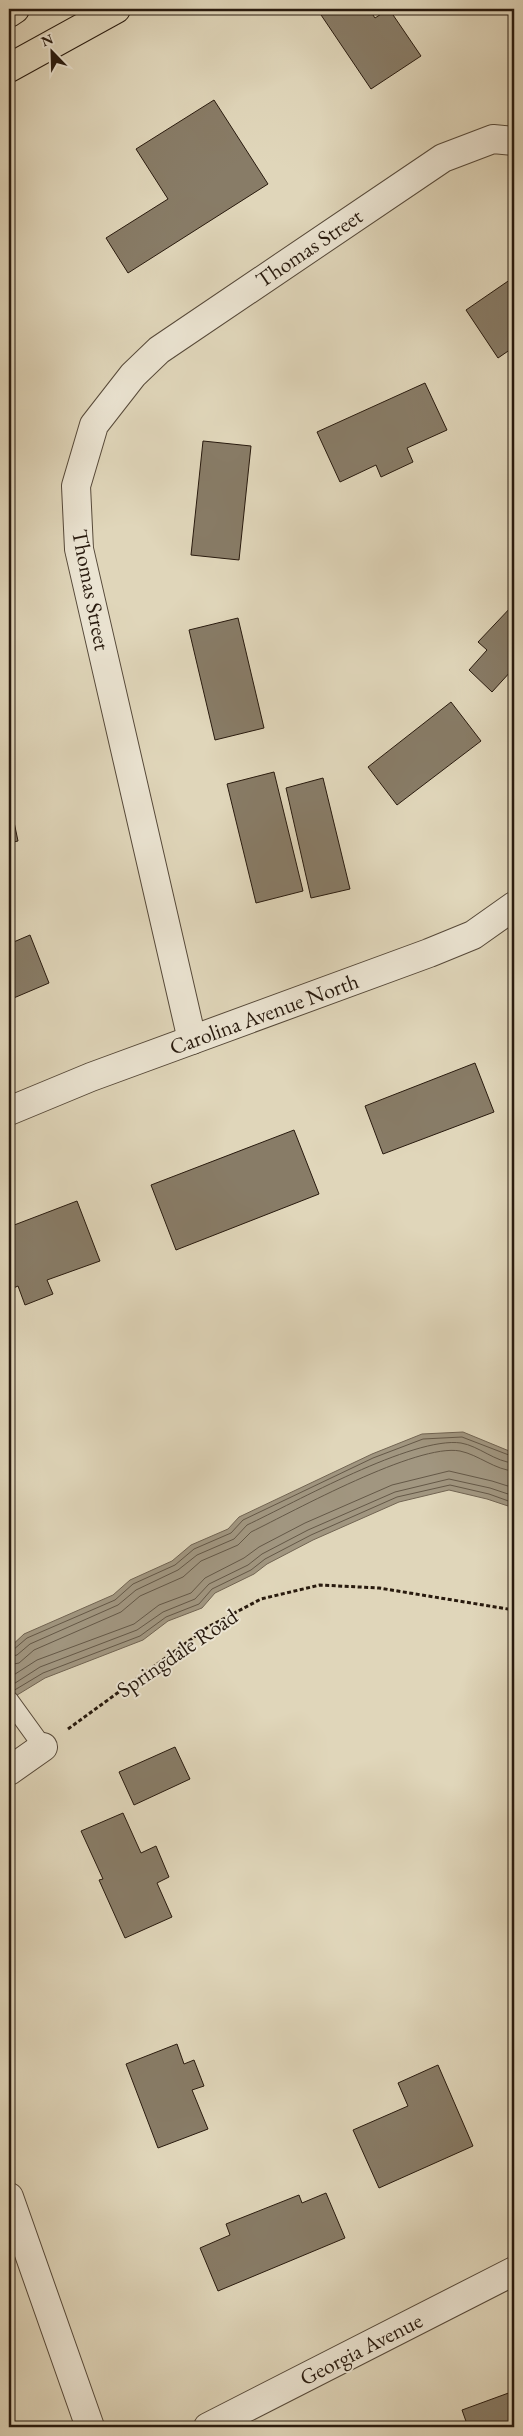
<svg xmlns="http://www.w3.org/2000/svg" width="523" height="2436" font-family="'EB Garamond',serif">
<rect width="100%" height="100%" fill="#e0d6ba"/>
<filter id="stains"><feTurbulence type="fractalNoise" baseFrequency=".004" numOctaves="4"/><feColorMatrix values="0 0 0 0 .2 0 0 0 0 .09 0 0 0 0 .02 0 0 0 .5 -.17"/></filter>
<radialGradient id="worn" r=".72"><stop offset=".6" stop-color="#630" stop-opacity="0"/><stop offset="1" stop-color="#630" stop-opacity=".3"/></radialGradient>
<!-- water -->
<path fill="#a19680" stroke="#716452" d="M463 1432 514 1453V1508L487 1499 449 1490 399 1502 313 1540 267 1564 254 1574 215 1593 202 1608 168 1621 143 1640 45 1678 9 1700V1648L24 1634 113 1595 130 1580 172 1561 191 1545 228 1529 239 1517 372 1454 422 1434Z"/>
<g fill="none" stroke-linecap="round" stroke-linejoin="round">
<!-- shore -->
<path stroke="#645847" stroke-width="1" d="M9 1651 13 1650 27 1638 115 1600 133 1584 175 1565 194 1549 231 1533 243 1520 373 1458 423 1439 462 1437 514 1457
M9 1657 17 1655 30 1644 118 1605 136 1590 178 1570 197 1555 234 1539 247 1525C294 1503 413 1436 461 1443 479 1446 495 1462 514 1463
M9 1665 19 1663 34 1650 121 1612 140 1596 183 1577 201 1561 238 1545 251 1532C294 1511 417 1443 460 1451 479 1455 495 1470 514 1471
M9 1678 37 1660 134 1624 159 1605 191 1593 205 1578 244 1558 259 1547 305 1523 392 1485 449 1471 492 1481 514 1488
M9 1687 40 1667 137 1630 163 1612 195 1599 209 1584 248 1565 262 1554 308 1530 395 1492 449 1479 490 1488 514 1496
M13 1691 43 1673 140 1636 166 1617 199 1604 212 1589 251 1570 265 1559 311 1535 397 1497 450 1485 489 1494 514 1503"/>
</g>
<!-- building -->
<path fill="#887c67" stroke="#281a0e" d="M317 9H369L375 18 389 9 421 56 371 89Z
M214 100 268 184 128 273 106 238 168 199 136 149Z
M514 277V347L498 358 466 310Z
M425 383 447 430 407 448 413 462 381 477 376 465 340 482 317 432Z
M203 441 251 446 239 560 191 555Z
M513 605 514 672 512 670 492 692 469 670 487 650 478 642Z
M238 618 264 728 215 740 189 630Z
M451 702 481 741 397 805 368 767Z
M274 772 303 891 256 903 227 784Z
M323 778 350 889 311 898 286 788Z
M9 798 18 841 9 843Z
M30 935 49 983 9 1000V944Z
M475 1063 494 1112 383 1154 365 1106Z
M294 1130 319 1194 176 1250 151 1185Z
M77 1201 100 1261 47 1280 53 1294 25 1305 18 1286 9 1290V1227Z
M175 1747 190 1779 134 1805 119 1772Z
M123 1813 141 1853 156 1846 169 1877 157 1883 172 1917 125 1938 99 1880 103 1879 81 1831Z
M177 2044 184 2064 194 2060 204 2086 192 2090 208 2129 158 2148 126 2064Z
M438 2065 473 2146 379 2188 353 2130 408 2106 398 2083Z
M326 2193 345 2238 218 2291 200 2248 230 2235 226 2224 299 2195 302 2203Z
M514 2391V2427H468L462 2410Z"/>
<g fill="none" stroke-linecap="round" stroke-linejoin="round">
<defs>
<path id="service" d="M9 1700 43 1747"/>
<path id="minor" d="M192 1040 79 549 76 486 94 425 133 375 159 350 443 158 493 139 514 141
M9 1771 43 1747
M9 2197 90 2427
M208 2427 514 2271"/>
<path id="tertiary" d="M9 1111 91 1077 429 953 473 935 514 906"/>
<path id="motorway" d="M9 13 15 9
M9 68 116 9"/>
</defs>
<!-- service casing -->
<use href="#service" stroke="#564939" stroke-width="20"/>
<!-- minor casing -->
<use href="#minor" stroke="#564939" stroke-width="30"/>
<!-- tertiary casing -->
<use href="#tertiary" stroke="#564939" stroke-width="30"/>
<!-- motorway casing -->
<use href="#motorway" stroke="#281a0e" stroke-width="30"/>
<!-- path -->
<path stroke="#281a0e" stroke-width="3" stroke-dasharray="4 2.5" stroke-linecap="butt" d="M68 1729 208 1627 261 1599 320 1585 379 1588 514 1610"/>
<!-- service -->
<use href="#service" stroke="#ebe4d2" stroke-width="18"/>
<!-- minor -->
<use href="#minor" stroke="#ebe4d2" stroke-width="28"/>
<!-- tertiary -->
<use href="#tertiary" stroke="#ebe4d2" stroke-width="28"/>
<!-- motorway -->
<use href="#motorway" stroke="#e0d6ba" stroke-width="28"/>
</g>
<g text-anchor="middle" dominant-baseline="central" stroke-width="4" stroke-linejoin="round" paint-order="stroke">
<!-- street labels -->
<g font-size="22" fill="#281a0e" stroke="#ebe4d2">
<text transform="translate(309 248) rotate(-34)">Thomas Street</text>
<text transform="translate(91 590) rotate(79)">Thomas Street</text>
<text transform="translate(264 1014) rotate(-20)">Carolina Avenue North</text>
<text transform="translate(177 1653) rotate(-34)">Springdale Road</text>
<text transform="translate(361 2349) rotate(-27)">Georgia Avenue</text>
</g>
</g>
<!-- margin -->
<rect width="523" height="2436" fill="none" stroke="#e0d6ba" stroke-width="30"/>
<rect x="10" y="10" width="503" height="2416" fill="none" stroke="#281a0e" stroke-width="2.5"/>
<rect x="15" y="15" width="493" height="2406" fill="none" stroke="#281a0e"/>
<!-- north arrow -->
<g transform="translate(52 52) rotate(337)" stroke="#ebe4d2" stroke-width="4" paint-order="stroke">
<path d="M0-4L9 19L0 12L-9 19Z" fill="#281a0e"/>
<text y="-8" font-size="14" font-weight="bold" text-anchor="middle" fill="#281a0e">N</text>
</g>
<rect width="100%" height="100%" filter="url(#stains)"/>
<rect width="100%" height="100%" fill="url(#worn)"/>
</svg>
